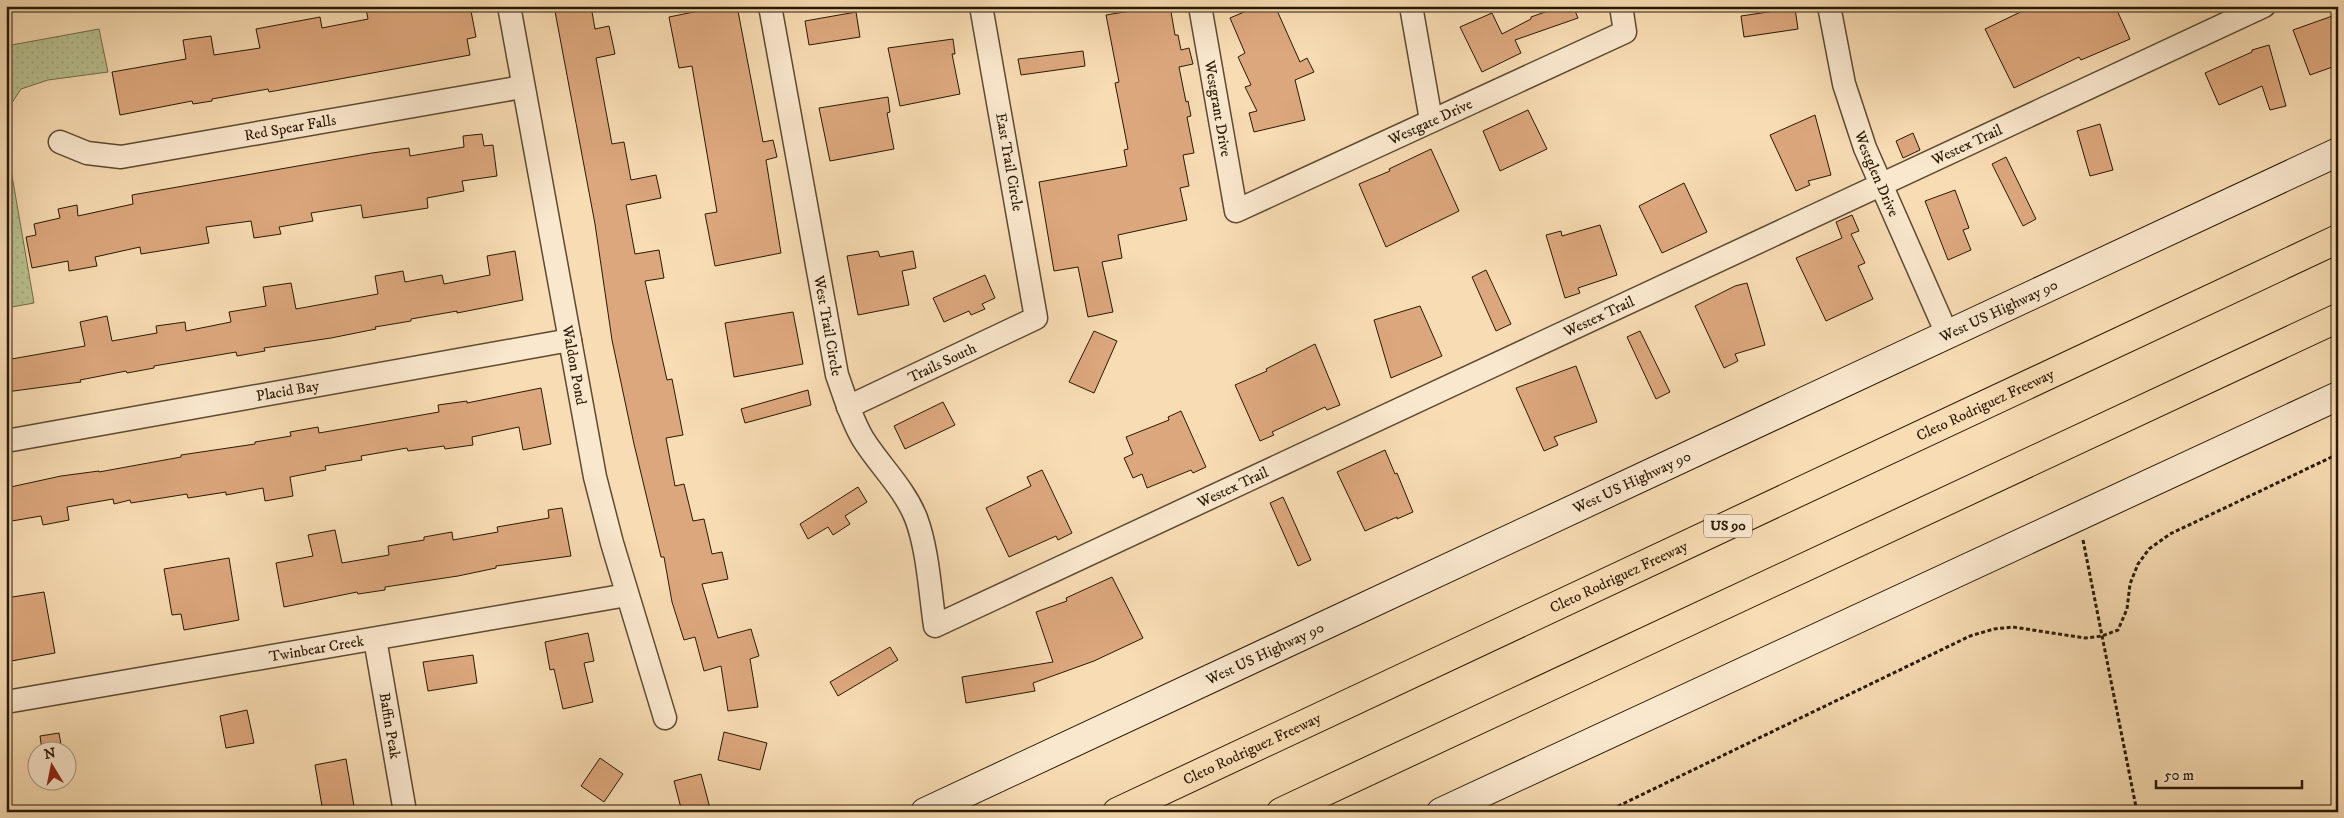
<svg xmlns="http://www.w3.org/2000/svg" width="2344" height="818" font-family="'IM FELL DW Pica',serif">
<defs>
<pattern id="park-dots" width="8" height="8" patternUnits="userSpaceOnUse" patternTransform="scale(1.25)"><rect width="8" height="8" fill="#b9c190"/><path d="M2 2h.1M6 6h.1" fill="none" stroke="#9fa57b" stroke-width="1.8" stroke-linecap="round"/></pattern>
</defs>
<rect width="100%" height="100%" fill="#f8dcb3"/>
<filter id="stains"><feTurbulence type="fractalNoise" baseFrequency=".004" numOctaves="4"/><feColorMatrix values="0 0 0 0 .2 0 0 0 0 .09 0 0 0 0 .02 0 0 0 .5 -.17"/></filter>
<radialGradient id="worn" r=".72"><stop offset=".6" stop-color="#630" stop-opacity="0"/><stop offset="1" stop-color="#630" stop-opacity=".3"/></radialGradient>
<!-- park -->
<path fill="url(#park-dots)" stroke="#706d4a" d="M99 29 108 72 48 80 21 89 6 112V46Z
M6 141 34 303 6 308Z"/>
<!-- building -->
<path fill="#dda77d" stroke="#281904" d="M381 6H470L476 37 467 39 470 55 269 92 268 89 212 99V101L193 104 192 101 120 115 112 72 186 59 183 40 211 36 214 55 260 48 256 29 320 17 322 28 368 19 366 9Z
M554 6H591L595 29 609 26 615 54 596 58 612 144 624 142 631 180 656 175 661 198 626 205 635 254 659 250 664 278 645 281 667 380 672 379 683 435 666 438 675 486 684 484 693 521 704 519 712 554 722 552 728 579 702 584 718 638 751 629 759 656 750 659 758 707 728 711 721 666 704 671 695 637 684 640 672 602 664 557H661L634 444 612 340 595 224Z
M723 6H737L763 142 773 140 777 157 766 160 781 253 715 266 705 214 717 212 692 66 679 68 669 17Z
M1161 6H1170L1175 35H1178L1181 50 1189 48 1193 64 1179 67 1186 102 1188 101 1191 116 1187 117 1194 153 1183 155 1189 186 1180 188 1187 220 1118 235 1122 258 1102 262 1113 312 1088 317 1078 267 1054 271 1039 182 1127 166 1124 150 1128 149 1115 83 1119 82 1106 15Z
M1258 6H1275L1300 62 1307 58 1314 72 1295 80 1305 120 1254 132 1249 113 1257 111 1245 87 1251 85 1238 57 1245 53 1230 18Z
M1562 6H1573L1578 18 1515 40 1521 53 1482 72 1460 27 1492 13 1502 34 1531 19V17Z
M2033 6H2115L2130 39 2081 60 2079 57 2014 88 1985 29Z
M1795 8 1798 29 1744 37 1741 16Z
M856 12 860 37 809 45 805 21Z
M2338 14V65L2310 75 2293 30Z
M953 39 955 54H952L960 94 900 106 888 48Z
M2269 45 2286 106 2270 110 2262 86 2219 105 2205 73 2252 52V50Z
M1083 51 1085 66 1021 75 1018 59Z
M888 97 890 112 887 113 894 149 830 161 819 108Z
M1528 110 1547 149 1500 171 1483 131Z
M1815 115 1831 175 1808 181 1810 185 1796 191 1770 135Z
M2100 124 2113 170 2090 176 2077 131Z
M1913 133 1920 150 1903 158 1896 141Z
M482 134 484 146 493 145 497 176 462 181 464 191 427 198 428 208 363 218 361 205 311 213 313 221 279 227 281 234 254 238 251 221 206 227 209 243 141 254 140 247 95 257 97 266 69 271 68 261 32 268 26 237 36 235 34 224 60 218 58 209 77 205 78 216 133 204 132 195 372 153 409 148 410 156 464 147 463 136Z
M1431 149 1459 211 1386 247 1359 184 1390 171 1389 169Z
M2006 157 2036 219 2023 226 1992 164Z
M1684 183 1707 232 1662 253 1639 206Z
M1955 190 1969 228 1963 230 1971 250 1948 260 1925 201Z
M1852 215 1859 231 1851 234 1865 263 1858 266 1873 299 1826 321 1796 258 1842 238 1836 222Z
M1600 225 1617 275 1578 288 1580 293 1565 298 1546 235 1561 231 1562 236Z
M515 251 523 300 457 313V311L411 319V321L375 327 376 329 331 338 264 348 265 351 237 356 236 352 154 366V368L127 373 126 371 80 380 81 382 6 392V360L85 346 80 322 107 316 112 341 157 333 156 326 185 322 186 331 231 322 229 312 266 306 263 287 291 283 296 309 378 294 375 276 403 271 405 282 442 275 444 284 490 275 487 256Z
M878 251 880 257 913 251 916 268 902 271 909 305 858 315 847 256Z
M1486 270 1511 324 1496 331 1472 277Z
M985 275 995 298 982 304 985 309 971 315 969 311 944 322 933 298Z
M1747 283 1765 345 1735 354 1738 361 1724 368 1695 306 1735 286Z
M1420 306 1442 356 1391 378 1374 320Z
M793 312 803 364 734 377 725 323Z
M1094 331 1117 341 1094 393 1069 382Z
M1640 331 1670 392 1656 399 1627 337Z
M1315 344 1340 405 1327 410 1325 407 1272 432 1274 435 1260 441 1235 385 1267 371 1266 369Z
M1576 366 1597 422 1554 437 1558 445 1544 451 1516 388Z
M541 388 551 444 523 450 519 427 472 437 473 445 445 449 444 446 408 451 407 448 361 456 362 460 325 466 326 470 290 477 293 496 265 501 263 488 226 495V492L188 498 187 494 131 503 130 500 114 504 113 499 67 507 69 520 43 525 41 516 6 522V488L61 476 99 471V472L181 457V455L255 444V442L291 436 290 432 318 427 319 433 439 412 438 405 467 401V403Z
M808 390 811 405 745 423 741 409Z
M943 402 955 425 905 449 894 426Z
M1181 411 1206 467 1193 473 1191 470 1147 488 1142 474 1133 478 1124 458 1133 454 1126 437 1169 420 1168 417Z
M1385 450 1395 474 1397 473 1413 512 1397 519V517L1365 531 1337 472Z
M1042 470 1072 533 1058 540 1056 536 1009 557 986 508 1031 486 1027 477Z
M858 487 867 502 845 516 850 524 833 535 828 527 808 539 800 524Z
M1283 497 1311 560 1298 566 1270 503Z
M562 508 571 556 496 566V568L458 576 385 587V590L358 594 357 592 284 607 276 563 313 556 308 535 335 530 342 563 389 555 388 546 424 540V537L452 532 453 540 498 532 497 527 549 518 548 510Z
M229 558 239 620 184 630 181 614 172 615 164 569Z
M1112 577 1143 638 1094 661 1033 683 1035 691 966 703 962 677 1053 662 1036 612 1067 601 1066 598Z
M44 592 55 653 6 662V598Z
M588 633 594 661 584 663 593 702 563 709 554 669 550 670 545 642Z
M890 647 898 660 838 696 830 682Z
M473 655 477 683 428 691 423 662Z
M247 710 254 743 226 748 220 716Z
M724 732 767 743 760 770 718 760Z
M59 733 62 750H42L40 736Z
M600 758 623 774 604 802 581 786Z
M346 759 355 812H323L315 765Z
M701 774 711 812H682L674 781Z"/>
<g fill="none" stroke-linecap="round" stroke-linejoin="round">
<defs>
<g id="street">
<path id="s1" d="M509 6 595 477 612 543 665 718"/>
<path id="s2" d="M770 6 837 375C845 397 851 419 863 439 880 466 904 488 916 518 928 550 930 592 935 626L2264 6"/>
<path id="s3" d="M1200 6 1236 211 1625 32 1621 6"/>
<path d="M1411 6 1431 120"/>
<path id="s4" d="M1829 6 1844 84 1865 148 1947 334"/>
<path id="s5" d="M60 142 87 153 121 157 522 87"/>
<path id="s6" d="M848 407 1036 318 981 6"/>
<path id="s7" d="M6 441 570 340"/>
<path id="s8" d="M375 639 405 812"/>
<path id="s9" d="M6 702 627 595"/>
</g>
<g id="secondary">
<path id="s10" d="M925 812 2338 152"/>
<path d="M1441 812 2338 396"/>
</g>
<g id="highway">
<path id="s11" d="M1117 812 2338 239"/>
<path d="M1281 812 2338 318"/>
</g>
</defs>
<!-- street casing -->
<use href="#street" stroke="#5c4a30" stroke-width="25"/>
<!-- secondary casing -->
<use href="#secondary" stroke="#281904" stroke-width="30"/>
<!-- highway casing -->
<use href="#highway" stroke="#281904" stroke-width="30"/>
<!-- path -->
<path stroke="#281904" stroke-width="3" stroke-dasharray="4 2.5" stroke-linecap="butt" d="M2083 540 2137 812
M1606 812 1970 636 1994 629 2013 627 2085 638 2102 636 2118 630 2127 609 2130 584 2138 564 2149 549 2170 534 2338 454"/>
<!-- street -->
<use href="#street" stroke="#fae8ce" stroke-width="22"/>
<!-- secondary -->
<use href="#secondary" stroke="#fae8ce" stroke-width="28"/>
<!-- highway -->
<use href="#highway" stroke="#f8dcb3" stroke-width="28"/>
</g>
<g text-anchor="middle" dominant-baseline="central" stroke-width="4" stroke-linejoin="round" paint-order="stroke">
<!-- shield labels -->
<rect fill="#fae8ce" stroke="#675741" stroke-width="1" x="1704" y="514.5" width="48" height="23" rx="4"/>
<g font-size="14" font-weight="bold" fill="#281904">
<text x="1728" y="526">US 90</text>
</g>
<!-- street labels -->
<g font-size="15" fill="#281904" stroke="#fae8ce">
<text stroke="none"><textPath href="#s3" startOffset="104">Westgrant Drive</textPath></text>
<text stroke="none"><textPath href="#s3" startOffset="422">Westgate Drive</textPath></text>
<text stroke="none"><textPath href="#s5" startOffset="235">Red Spear Falls</textPath></text>
<text stroke="none"><textPath href="#s2" startOffset="1788">Westex Trail</textPath></text>
<text transform="translate(1009 162) rotate(80)">East Trail Circle</text>
<text stroke="none"><textPath href="#s4" startOffset="175">Westglen Drive</textPath></text>
<text stroke="none"><textPath href="#s10" startOffset="1185">West US Highway 90</textPath></text>
<text stroke="none"><textPath href="#s2" startOffset="1382">Westex Trail</textPath></text>
<text stroke="none"><textPath href="#s2" startOffset="325">West Trail Circle</textPath></text>
<text stroke="none"><textPath href="#s6" startOffset="104">Trails South</textPath></text>
<text stroke="none"><textPath href="#s1" startOffset="365">Waldon Pond</textPath></text>
<text stroke="none"><textPath href="#s7" startOffset="286">Placid Bay</textPath></text>
<text stroke="none"><textPath href="#s11" startOffset="959">Cleto Rodriguez Freeway</textPath></text>
<text stroke="none"><textPath href="#s10" startOffset="780">West US Highway 90</textPath></text>
<text stroke="none"><textPath href="#s2" startOffset="978">Westex Trail</textPath></text>
<text stroke="none"><textPath href="#s11" startOffset="554">Cleto Rodriguez Freeway</textPath></text>
<text stroke="none"><textPath href="#s9" startOffset="315">Twinbear Creek</textPath></text>
<text stroke="none"><textPath href="#s10" startOffset="375">West US Highway 90</textPath></text>
<text stroke="none"><textPath href="#s8" startOffset="88">Baffin Peak</textPath></text>
<text stroke="none"><textPath href="#s11" startOffset="149">Cleto Rodriguez Freeway</textPath></text>
</g>
</g>
<!-- margin -->
<rect width="2344" height="818" fill="none" stroke="#f8dcb3" stroke-width="25"/>
<rect x="8" y="8" width="2329" height="803" fill="none" stroke="#281904" stroke-width="2.5"/>
<rect x="12" y="12" width="2319" height="793" fill="none" stroke="#281904"/>
<!-- north arrow -->
<g transform="translate(52 766) rotate(350)"><circle r="24" fill="#fae8ce" stroke="#a6957d"/>
<path d="M0-4L9 19L0 12L-9 19Z" fill="#8f2418"/>
<text y="-8" font-size="14" font-weight="bold" text-anchor="middle" fill="#281904">N</text>
</g>
<!-- scale -->
<path d="M2156 780v8h146v-8" fill="none" stroke="#281904" stroke-width="2.5"/>
<text x="2164" y="780" font-size="15" fill="#281904" stroke="#fae8ce" stroke-width="4" paint-order="stroke">50 m</text>
<rect width="100%" height="100%" filter="url(#stains)"/>
<rect width="100%" height="100%" fill="url(#worn)"/>
</svg>
